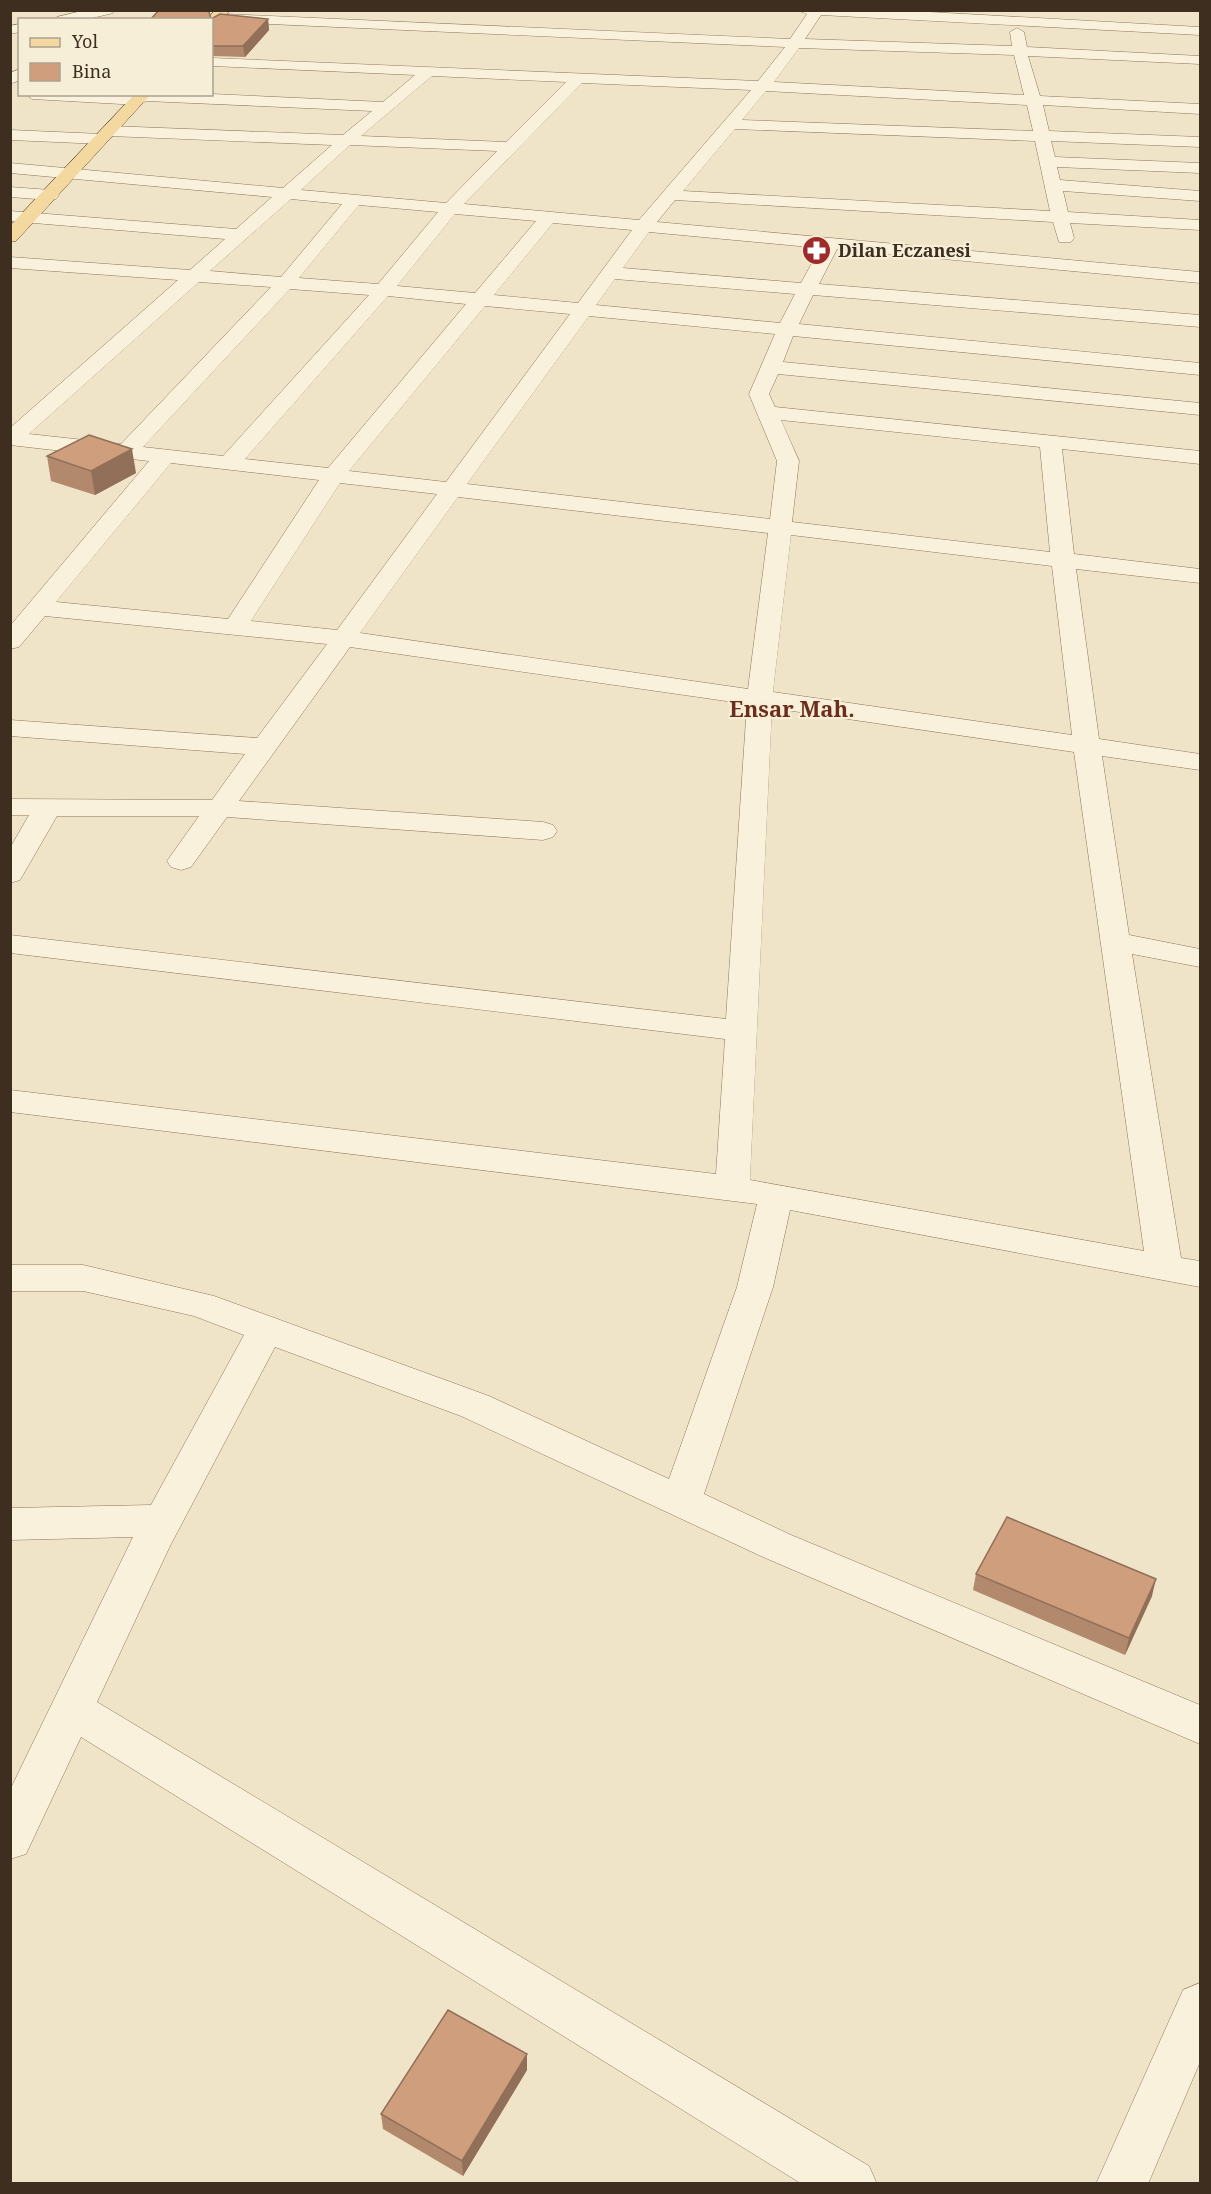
<svg xmlns="http://www.w3.org/2000/svg" width="1211" height="2194" font-family="'Noto Serif',serif">
<rect width="100%" height="100%" fill="#f0e4c8"/>
<g fill="none" stroke-linecap="round" stroke-linejoin="round">
<defs>
<path id="street" d="M86 10H115L113 13 84 20H55L57 17Z
M797 10H893L1200 27V35L821 15 805 39 1012 46 1010 32 1017 28 1024 32 1027 47 1200 56V64L1028 56 1040 96 1200 104V114L1043 105 1049 131 1200 137V147L1051 141 1055 157 1200 163V173L1057 167 1060 180 1200 191V201L1063 191 1068 212 1200 220V230L1070 223 1074 238 1071 242H1059L1053 222 675 200 657 222 1200 272V283L837 249 819 284 1200 315V327L813 295 799 324 1200 363V375L793 336 783 362 1200 403V415L778 374 769 394 775 407 1200 451V464L1062 449 1074 554 1200 569V583L1076 569 1099 739 1200 754V770L1102 756 1129 935 1200 949V967L1132 954 1181 1258 1200 1261V1287L790 1210 773 1287 704 1494 791 1535 1200 1705V1744L763 1557 461 1416 275 1347 170 1546 97 1702 869 2166 877 2184H802L81 1737 26 1854 10 1859V1790L133 1537 10 1540V1508L151 1505 244 1335 194 1316 83 1291H10V1265H83L214 1296 489 1396 669 1479 737 1287 757 1204 10 1112V1090L716 1174 725 1039 10 953V935L726 1019 747 704 350 647 239 801 543 822 553 825 557 831 553 837 543 840 227 817 191 867 181 870 171 867 167 861 199 816H57L20 880 10 883V848L29 815H10V799L212 800 245 754 10 736V720L257 738 327 644 45 616 19 647 10 649V626L149 461 10 445V428L178 280 10 268V257L190 270 225 239 10 221V211L236 229 272 197 10 173V163L283 188 332 145 110 136 102 131 110 126 343 135 372 111 146 101 139 105 32 99 25 94H212L383 102 415 75 212 66V58L758 81 785 47 224 22 217 18 224 14 790 39 807 14ZM799 48 1014 55 1024 95 774 82ZM432 76 566 82 506 142 361 136ZM582 83 751 90 639 220 464 204ZM766 91 1027 105 1033 131 742 120ZM735 129 1035 141 1050 211 683 191ZM350 145 497 151 446 203 301 190ZM291 199 342 204 281 277 210 271ZM359 205 438 212 378 284 299 278ZM455 214 536 221 475 293 397 286ZM553 223 632 230 578 303 494 295ZM649 232 820 248 801 283 623 268ZM615 279 795 294 780 323 596 305ZM199 282 271 287 121 444 29 434ZM290 289 369 295 223 456 143 447ZM388 296 466 304 328 468 245 459ZM485 306 570 314 446 482 349 471ZM589 316 775 334 749 394 777 461 770 519 467 484ZM781 420 1040 447 1050 552 792 522 799 461ZM171 463 319 480 228 619 56 602ZM340 483 437 494 337 630 251 621ZM458 497 768 533 748 689 360 633ZM791 535 1052 566 1072 735 773 692ZM772 708 1074 752 1144 1251 750 1180Z
M20 24V32L10 34V26Z
M20 69V80L10 84V73Z
M10 130 102 134 110 139 102 144 10 140Z
M10 187 50 190 56 191 59 195 56 199 50 200 10 197Z
M1200 1983V2062L1148 2184H1096L1183 1990Z"/>
<path id="primary" d="M215 10H230L217 26 212 27V20H207Z
M135 94H151L16 241 10 242V226Z"/>
</defs>
<!-- street casing -->
<use href="#street" stroke="#8d765c" stroke-width="1"/>
<!-- primary casing -->
<use href="#primary" stroke="#5b4430" stroke-width="1"/>
<!-- street -->
<use href="#street" fill="#faf1dc" fill-rule="evenodd"/>
<!-- primary -->
<use href="#primary" fill="#f3d9a0" fill-rule="evenodd"/>
</g>
<!-- wall -->
<path fill="#b2896c" d="M205 10 211 19H268L269 30 245 57 212 56V20H150Z
M47 456 136 473 95 495 51 481Z
M976 1574 1152 1596 1125 1655 973 1590Z
M527 2070 463 2176 383 2129 381 2114Z"/>
<!-- shaded-wall -->
<path fill="#916f58" d="M268 19 269 30 245 57 243 46Z
M132 449 136 473 95 495 91 471Z
M1156 1579 1152 1596 1125 1655 1129 1638Z
M527 2054V2070L463 2176 462 2161Z"/>
<!-- building -->
<path fill="#cf9f7d" stroke="#916f58" stroke-width="1.5" d="M159 10H204L209 12 211 19 220 14 268 19 243 46H212V20H150Z
M89 435 132 449 91 471 47 456Z
M1007 1517 1156 1579 1129 1638 976 1574Z
M448 2010 527 2054 462 2161 381 2114Z"/>
<!-- icons -->
<defs>
<symbol id="pharmacy-disc" viewBox="-11 -11 22 22"><circle r="9.5" fill="#9e2a2b" stroke="#f7eed8"/><path d="M-2-6h4v4h4v4h-4v4h-4v-4h-4v-4h4Z" fill="#fff"/></symbol>
</defs>
<g fill-rule="evenodd">
<use href="#pharmacy-disc" x="800" y="234" width="33" height="33"/>
</g>
<g text-anchor="middle" dominant-baseline="central" stroke-width="4.5" stroke-linejoin="round" paint-order="stroke">
<!-- far-poi labels -->
<g font-size="18" font-weight="bold" fill="#3d2e20" stroke="#f7eed8" text-anchor="start">
<text x="838" y="250">Dilan Eczanesi</text>
</g>
<!-- far-district labels -->
<g font-size="22" font-weight="bold" fill="#6b2e1e" stroke="#f7eed8">
<text x="792" y="708">Ensar Mah.</text>
</g>
</g>
<!-- border -->
<rect width="1211" height="2194" fill="none" stroke="#3d2e20" stroke-width="24"/>
<!-- legend -->
<rect x="18" y="18" width="195" height="78" fill="#f7eed8" stroke="#ada18e" stroke-width="1.5"/>
<rect x="30" y="38" width="30" height="9" fill="#f3d9a0" stroke="#ada18e" stroke-width="1.5"/>
<text x="72" y="48" font-size="18" fill="#3d2e20">Yol</text>
<rect x="30" y="63" width="30" height="18" fill="#cf9f7d" stroke="#ada18e" stroke-width="1.5"/>
<text x="72" y="78" font-size="18" fill="#3d2e20">Bina</text>
</svg>
